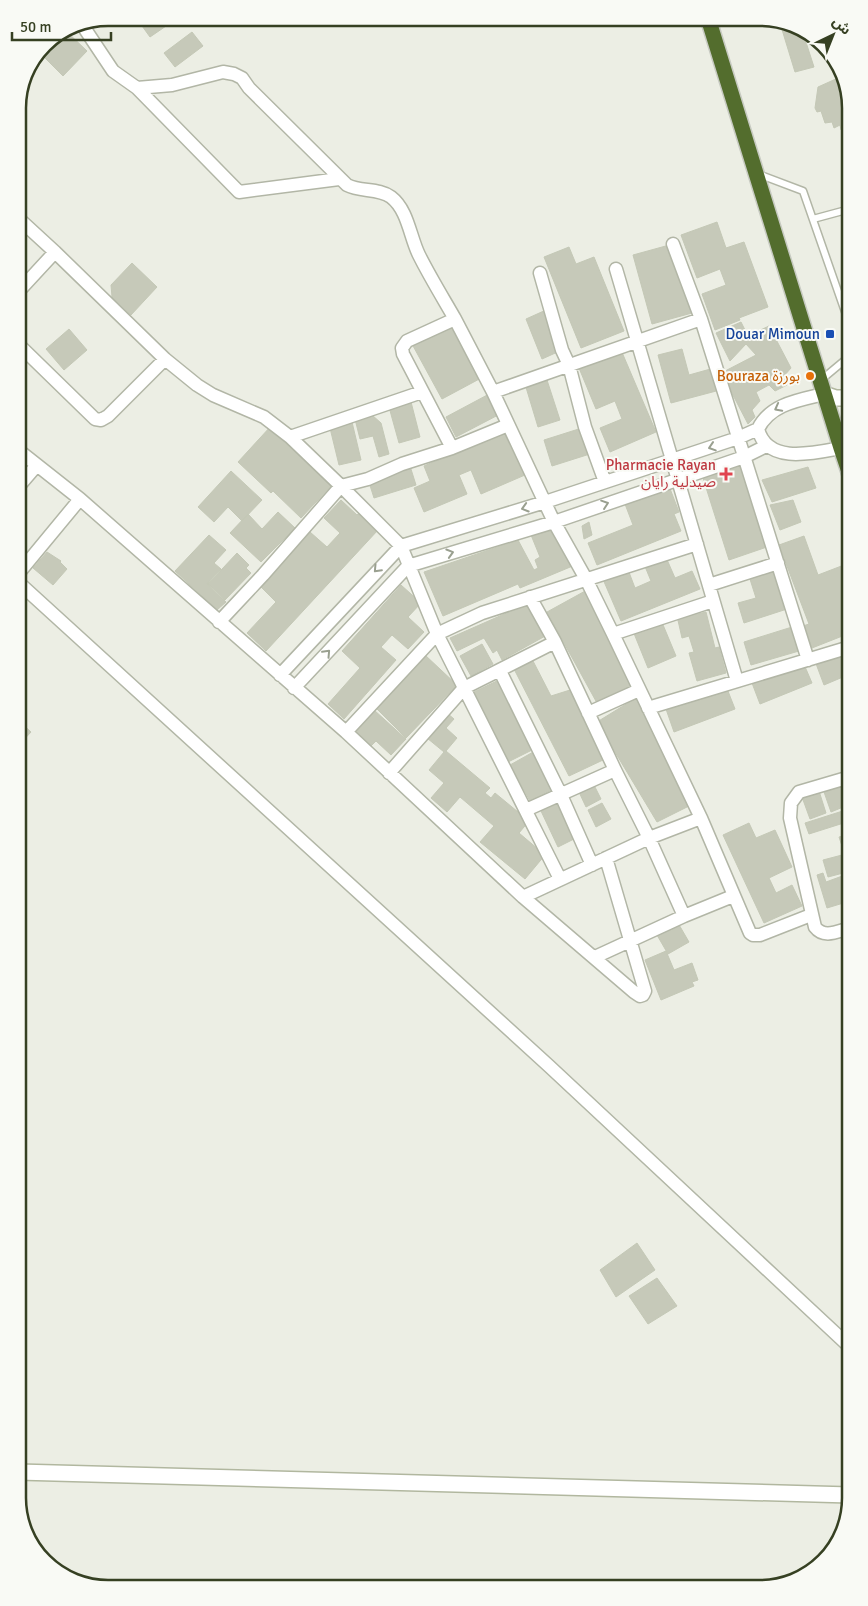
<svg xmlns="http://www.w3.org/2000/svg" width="868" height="1606" font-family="Signika,'Noto Sans Arabic',sans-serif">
<rect width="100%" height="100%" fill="#eceee4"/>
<!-- building -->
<path fill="#c6c9b9" stroke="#c4c8b6" d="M139 18H164L169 24 150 37 137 19Z
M196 18H213L204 26Z
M780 23 806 33 804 36 814 67 795 72Z
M65 30 87 51 63 76 40 53 54 37Z
M192 32 203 46 175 67 164 53Z
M838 78 849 102 850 108V121L846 123 847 128 841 130 840 125 834 128 832 122 825 123 821 111 817 112 815 108 818 87Z
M717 222 726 248 744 242 768 307 739 318 740 320 715 330 702 294 726 285 720 269 697 278 681 235Z
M673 244 692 313 652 324 633 255Z
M569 247 576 264 594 257 624 331 581 348 544 257Z
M132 263 157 287 131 315 112 297 111 285Z
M546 310 562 350 542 359 526 319Z
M453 322 483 377 442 399 412 344Z
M741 322 748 336 769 326 791 368 783 377 787 385 775 391 769 385 756 392 760 401 752 410 755 417 748 424 722 374 727 370 756 355 746 344 730 361 716 333Z
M69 329 87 350 64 370 46 349Z
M682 349 689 375 714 368 720 390 671 403 658 355Z
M621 350 656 432 610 452 600 428 622 419 615 401 596 409 579 368Z
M546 377 560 420 538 427 525 384Z
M491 393 502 413 456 437 446 417Z
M410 398 420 437 399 443 389 407Z
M354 415H372L381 423 389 454 379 457 373 436 360 439Z
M352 422 361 460 339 465 330 428Z
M271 426 333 484 301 518 273 491 271 493 238 462Z
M585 427 593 453 552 466 544 440Z
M506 430 525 475 481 494 471 470 459 475 467 494 424 512 414 488 430 481 424 466Z
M741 464 767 547 729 560 703 478Z
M410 466 416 485 374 498 368 479Z
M808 467 816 488 772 502 762 480Z
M231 471 262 500 242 521 228 507 214 522 198 507Z
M669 486 679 512 674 514 681 531 597 565 588 543 633 525 625 504Z
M341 500 357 515 359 513 378 530 266 651 247 633 276 602 260 586 310 532 327 547 340 533 324 518Z
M793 500 801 522 780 530 770 505Z
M278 512 295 528 261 562 230 533 248 514 262 529Z
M589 522 592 535 584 539 582 526Z
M552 530 575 565 520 588 518 584 443 616 424 572 518 540 534 570 538 568 535 560 540 557 531 535Z
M209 535 226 550 214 563 221 569 207 584 226 602 217 610 175 571Z
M804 536 818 575 844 565 850 583V633L812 648 803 626 809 624 779 545Z
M47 552 61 561 60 562 67 569 53 585 33 568Z
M237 553 249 565 246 568 251 573 225 600 208 584Z
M665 555 675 578 692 571 700 589 621 621 602 577 627 567 635 588 651 581 644 564Z
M774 568 787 609 744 623 738 603 756 598 749 576Z
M401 585 421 603 408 617 424 632 408 649 392 635 381 647 396 660 344 719 328 704 360 668 342 651Z
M587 590 633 686 597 703 547 612Z
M527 604 547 635 502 660 497 650 493 653 484 638 457 651 450 638Z
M697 611 698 614 706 612 715 648 719 647 726 673 697 681 689 653 694 652 689 636 682 638 677 616Z
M661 620 676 656 648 668 633 631Z
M792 627 799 651 751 665 744 642Z
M482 644 493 664 471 676 460 656Z
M850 651V674L824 685 815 661Z
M425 655 457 685 406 738 375 707Z
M533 661 551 696 570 690 603 760 569 776 514 669Z
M803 662 812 683 760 704 752 683Z
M501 679 519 716 516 717 532 750 508 762 474 692Z
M726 686 735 709 674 732 666 709Z
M636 698 689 806 657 822 597 722Z
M374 710 406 739 391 755 376 741 371 746 355 731Z
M447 713 454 719 446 728 457 738 446 751 490 788 485 793 491 798 495 793 529 821 519 833 545 855 525 879 480 842 494 826 460 797 447 812 431 798 444 783 429 770 444 752 427 738Z
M18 720 31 732 18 746Z
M535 751 555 788 530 801 510 765Z
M843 784 848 805 831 812 823 789Z
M594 785 601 799 586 807 579 792Z
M819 791 826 813 810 819 802 797Z
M602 803 611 819 596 827 588 810Z
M557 804 574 839 558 847 541 811Z
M849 809 850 821 809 834 805 823Z
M749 823 756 838 775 830 792 867 769 878 776 893 792 885 802 906 764 923 723 835Z
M850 834V853L845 855 839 837Z
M842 855 847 872 828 877 823 860Z
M823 873 826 882 845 875 850 893V901L827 908 817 875Z
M678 923 689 942 668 954 657 935Z
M666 951 674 970 692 963 698 980 692 982 694 986 661 1000 645 960Z
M637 1243 655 1270 616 1297 600 1270Z
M657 1278 677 1306 648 1324 629 1296Z"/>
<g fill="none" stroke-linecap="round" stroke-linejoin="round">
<defs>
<path id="lane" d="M758 174 803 191 850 326
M813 219 850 209
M821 380 845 360 850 349"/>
<path id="street" d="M81 23 113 71 137 88 172 85 223 72 234 74 242 78 249 88 347 185C360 192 379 188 391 197 408 210 410 237 419 255 430 277 443 298 455 319
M137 88 239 192 339 179
M18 218 55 252 165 359 197 385 213 395 264 417 290 437 341 486 401 546 437 634 560 879
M673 244 701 319 808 660
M616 269 737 681
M540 273 562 350 569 365 585 427 605 482
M18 292 55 252
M18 344 95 419 101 420 108 416 165 359
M493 392 701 319
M824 394C799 400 770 404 758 429 767 465 814 453 841 448
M290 437 422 392
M452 448 403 354 402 348 407 341 455 319 493 392 554 522 586 579 613 634 701 818 750 933 753 935H760L811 915
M18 450 80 499 346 732 523 897 634 992 640 996 643 995 645 991 606 858
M18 487 37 465
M18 574 80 499
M18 582 549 1066 850 1347
M709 585 778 563
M530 597 555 642 615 770 649 838 684 916
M219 622 263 575 341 486 368 479 402 464 452 448 508 425
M613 634 713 601
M500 671 561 795 592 865
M280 675 401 546 545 502 738 438 758 429
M294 688 408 566 554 522 744 457 766 446
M648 708 850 647
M588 713 639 690
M346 732 437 634 482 613 697 544
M389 773 464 688 555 642
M846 779 850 792
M526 810 615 770
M523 897 649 838 701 818
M850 928C838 931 824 939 815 927L790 818 791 803 799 792 850 777
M595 957 684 916 733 896"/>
<path id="secondary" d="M824 394 836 398H850
M841 448 850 438
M18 1472 850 1495"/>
<path id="highway" d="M708 18 841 448 850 475"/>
</defs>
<!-- lane casing -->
<use href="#lane" stroke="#b2b6a6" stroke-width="9"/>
<!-- street casing -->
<use href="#street" stroke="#b2b6a6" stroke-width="15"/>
<!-- secondary casing -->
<use href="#secondary" stroke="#b1b79f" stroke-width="18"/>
<!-- highway casing -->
<use href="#highway" stroke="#c7cac1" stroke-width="18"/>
<!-- lane -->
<use href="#lane" stroke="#fff" stroke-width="6"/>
<!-- street -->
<use href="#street" stroke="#fff" stroke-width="12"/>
<!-- secondary -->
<use href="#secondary" stroke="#fff" stroke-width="15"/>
<!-- highway -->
<use href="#highway" stroke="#536d2d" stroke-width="15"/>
</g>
<!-- one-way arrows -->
<defs><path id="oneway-chevron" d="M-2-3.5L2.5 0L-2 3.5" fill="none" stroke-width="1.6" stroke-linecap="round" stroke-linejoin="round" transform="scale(1.25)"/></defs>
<g stroke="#9aa090">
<use href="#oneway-chevron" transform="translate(778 408) rotate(152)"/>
<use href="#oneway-chevron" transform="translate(712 447) rotate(162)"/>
<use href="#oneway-chevron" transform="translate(605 504) rotate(-19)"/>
<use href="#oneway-chevron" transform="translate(525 508) rotate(163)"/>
<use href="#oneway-chevron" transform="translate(450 553) rotate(-17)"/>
<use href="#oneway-chevron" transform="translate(377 569) rotate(133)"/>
<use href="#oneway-chevron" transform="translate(327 653) rotate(-47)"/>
</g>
<!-- markers -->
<rect fill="#1a4fb4" stroke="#f9faf5" stroke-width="2" x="825" y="329" width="10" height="10" rx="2.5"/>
<circle fill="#e8710a" stroke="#f9faf5" stroke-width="2" cx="810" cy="376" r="5"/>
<path fill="#e0444e" stroke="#f9faf5" stroke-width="2" d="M723.5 466.5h5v5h5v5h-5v5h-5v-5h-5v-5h5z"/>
<g text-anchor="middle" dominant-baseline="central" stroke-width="4" stroke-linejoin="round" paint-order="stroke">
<!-- transit labels -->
<g font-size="15" fill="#164399" stroke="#f9faf5" text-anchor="end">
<text x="820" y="334">Douar Mimoun</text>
</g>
<!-- food labels -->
<g font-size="15" fill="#c56008" stroke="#f9faf5" text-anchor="end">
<text x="800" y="376">Bouraza بورزة</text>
</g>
<!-- health labels -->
<g font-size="15" fill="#be3a42" stroke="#f9faf5" text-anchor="end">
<text x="716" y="465">Pharmacie Rayan<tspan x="716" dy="17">صيدلية رايان</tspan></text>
</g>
</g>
<!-- crop -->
<path d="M0 0H868V1606H0ZM108 26H760A82 82 0 0 1 842 108V1498A82 82 0 0 1 760 1580H108A82 82 0 0 1 26 1498V108A82 82 0 0 1 108 26Z" fill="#f9faf5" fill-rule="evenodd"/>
<path fill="none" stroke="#364022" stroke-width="2.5" d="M108 26H760A82 82 0 0 1 842 108V1498A82 82 0 0 1 760 1580H108A82 82 0 0 1 26 1498V108A82 82 0 0 1 108 26Z"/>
<!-- north arrow -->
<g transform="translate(833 35) rotate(43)" stroke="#f9faf5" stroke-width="4" paint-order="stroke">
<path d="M0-4L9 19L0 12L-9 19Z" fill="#364022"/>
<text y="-8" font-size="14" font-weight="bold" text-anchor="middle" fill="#364022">ش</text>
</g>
<!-- scale -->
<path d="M12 32v8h99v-8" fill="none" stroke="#364022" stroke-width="2.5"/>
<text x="20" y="32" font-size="15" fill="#364022" stroke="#f9faf5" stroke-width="4" paint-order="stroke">50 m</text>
</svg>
